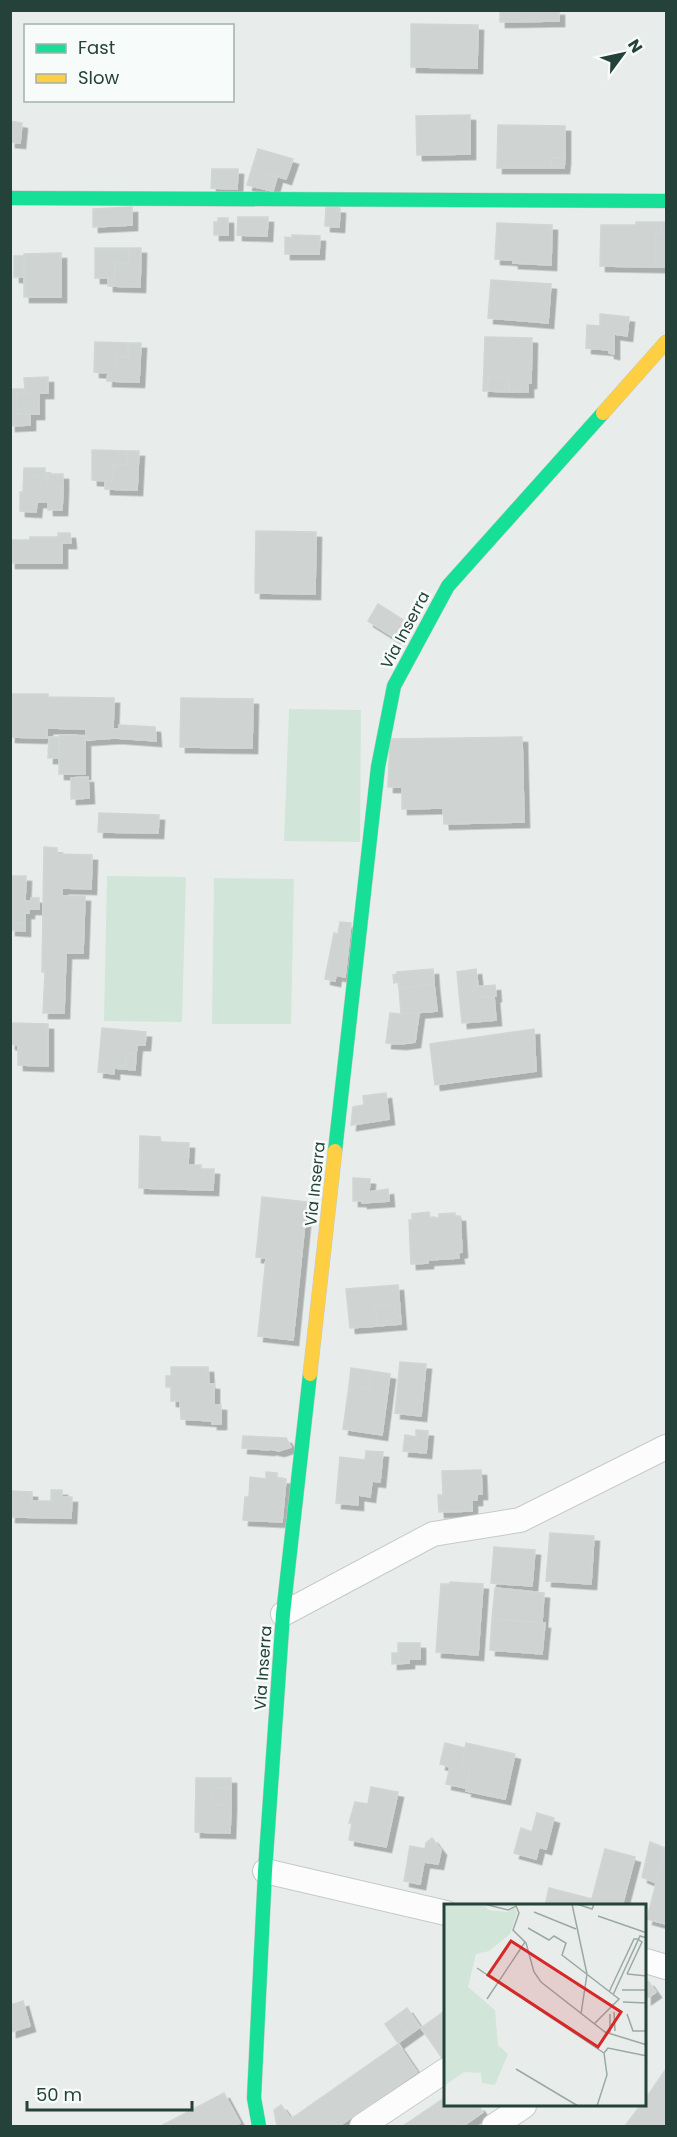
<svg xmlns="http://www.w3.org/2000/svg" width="677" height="2137" font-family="Poppins,sans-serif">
<defs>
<filter id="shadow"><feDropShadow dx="5.5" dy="5.5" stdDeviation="0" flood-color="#0004"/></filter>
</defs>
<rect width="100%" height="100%" fill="#e8edeb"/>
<!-- green -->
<path fill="#d1e6d8" d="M289 709 361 710 360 842 284 841Z
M107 876 186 877 182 1022 104 1021Z
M214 878 294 879 291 1024H212Z"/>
<!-- building -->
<path fill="#cfd4d2" stroke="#d1d6d4" stroke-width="1.5" filter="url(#shadow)" d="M500 10H559V21L500 22Z
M411 24 478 25 477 68 411 67Z
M470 115V154L417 155 416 116Z
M10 121 22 123 20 143 10 142Z
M498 125 565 126V158H551V168H497Z
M258 149 293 159 286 179 252 168Z
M551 158H565L564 168H551Z
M252 168 277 177 273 191 247 185Z
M212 169H238L237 189 211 188Z
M132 207V225L93 227V209Z
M326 207 340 208 339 227 325 226Z
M238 217H268L267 236 237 235Z
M218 218H228V235H214V222H218Z
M636 222H661V234L655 235V267L600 266 601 225H636Z
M661 222H666V267H655V235L661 234Z
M497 223 552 225 551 265 513 263V260L495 259Z
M292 235 320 236 319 254H285V237L292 238Z
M95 248H129V263H115V278H95Z
M129 248H141L140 287 108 286V278H115V263H129Z
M61 253V297H24V254Z
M14 256H24V277H14Z
M491 280 551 284 548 323 488 318Z
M600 314 629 317 627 336 614 334V354L609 353V350L586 348 587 325 600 326Z
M485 337 532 338 531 383H528V392H509V378L488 377V391H483Z
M95 342 128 343V357H116L115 373 94 372Z
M128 343H141L139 382 107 381 108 373H115L116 357H128Z
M48 377V393H39V396L31 397V392L17 393V414H30V425L10 426V389H25L24 378Z
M488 377 509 378V392L488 391Z
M31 392V397L39 396V414H17V393Z
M92 450 127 451V465H113L112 481 92 480Z
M127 451H139L137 490 105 489V481H112L113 465H127Z
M24 468H28V475L48 476V486L63 487 62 510H48V502H37L36 512 20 511V492H23Z
M28 468H45V474H63V487L48 486V476L28 475Z
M256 531 316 532 315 594 255 593Z
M58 533H70L71 543H62V563H10V540H30V537H58Z
M378 604 405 621 395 638 368 621Z
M10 694H48V697L114 698 113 729H119V725L155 727 156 741 115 738 86 740V729L47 728V738L10 737Z
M181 698 253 699 252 748 180 747Z
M59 735 85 736V774H59Z
M49 737H59V758H48Z
M522 737 524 822 444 824 443 808 402 809V787H388L390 739Z
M88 777 89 798 71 799V778Z
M99 813 159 815 158 833 98 832Z
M44 847 57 848V854L92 855 91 889 62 888V896H85L83 953H66L64 1013H43L45 972H42Z
M10 876H26L25 901H31V898H39V909H29V913H25V923H11Z
M10 909 11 923H25V931L10 930Z
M340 922 351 923 345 977 336 975 335 981 325 979 334 933 338 934Z
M433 969 434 984 399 988 398 982 394 983 393 975 397 974V972Z
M476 969 478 986 474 987 475 998 494 996 496 1020 462 1023 457 972Z
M434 984 437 1011 401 1014 399 988Z
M495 985 496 996 475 998 474 987Z
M390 1013 401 1014 419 1013 415 1042 401 1044 386 1043Z
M10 1023 48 1024V1066L18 1065V1045L10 1044Z
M102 1028 146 1032 145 1045H137L136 1054 126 1053V1066L114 1065V1074L98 1072Z
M534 1029 536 1071 435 1085 430 1044Z
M126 1053 136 1054 135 1070 114 1068V1065L126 1066Z
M386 1093 389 1119 351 1125 353 1107 364 1105 363 1096Z
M140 1136 160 1137 161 1142 189 1143 188 1165H201V1169H214L213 1190 139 1188Z
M353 1178 370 1179 369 1192 388 1189 389 1201 362 1203V1201H353Z
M262 1197 307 1202 293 1340 258 1336 266 1258 256 1257Z
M429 1212 430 1218H439V1214L455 1213V1216H460L462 1252 458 1253 459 1258 428 1260V1263L411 1264 409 1220H412V1214Z
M398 1285 401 1324 388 1325 387 1320 396 1319 395 1306 386 1307V1305L376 1306 377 1326 350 1328 346 1289Z
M386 1305V1307L395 1306 396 1319 387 1320 388 1325 377 1326 376 1306Z
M400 1362 426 1364 421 1416 395 1413Z
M171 1367H208L209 1384H214V1405H221V1424H212V1421L181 1419 180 1401H171V1387H166V1376H171Z
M351 1368 371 1371 369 1389 349 1386Z
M371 1371 390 1374 382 1435 343 1429 349 1386 369 1389Z
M416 1430 428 1431 426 1453 403 1451 405 1435 416 1437Z
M243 1436 286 1438 291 1447 279 1451 270 1449 269 1450 242 1448Z
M366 1451 383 1452 380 1482 372 1481 370 1497 358 1495V1505L336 1503 340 1457 365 1460Z
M481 1470 482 1494H477V1500H472V1511L439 1512 438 1495H443L442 1471Z
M266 1472 277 1473V1478L286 1479 282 1522 243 1520 245 1497H249L250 1477 266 1479Z
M51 1490H62V1497H72L71 1518 10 1517 12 1491 32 1492V1501H51Z
M550 1533 594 1536 591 1584 546 1581Z
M494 1547 535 1550 532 1586 491 1583Z
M450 1582 483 1584 478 1655 436 1652 441 1584H450Z
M495 1588 544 1593 542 1623 492 1619Z
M492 1619 545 1623 542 1654 490 1650Z
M398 1643H420V1659H409V1663L392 1664V1653H398Z
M445 1743 465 1748 461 1768 470 1770 466 1788 446 1784 450 1767 440 1764Z
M466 1743 515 1754 505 1799 466 1791 470 1770 461 1768Z
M196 1778H231V1788H213L212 1805 231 1806 230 1833 195 1832Z
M371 1787 398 1792 386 1847 349 1840 352 1823H349L355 1802 368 1804Z
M213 1788H231V1806L212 1805Z
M537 1813 554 1818 546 1849 539 1847 536 1859 514 1853 521 1828 532 1832Z
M432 1838 441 1850 438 1864 424 1862 420 1884 404 1881 410 1846 425 1849 426 1843Z
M650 1842 665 1848 656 1883 642 1877Z
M665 1848H666V1924L647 1919Z
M605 1849 635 1857 622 1906H545L549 1888 592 1899Z
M648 1981 656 1992 646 1999V1982Z
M23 2001 30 2026 11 2032 10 2005Z
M407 2008 420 2027 398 2043 396 2040 407 2032 396 2016Z
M446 2010V2055L442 2058 421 2028Z
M396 2016 407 2032 396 2040 385 2024Z
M398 2044 417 2072 339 2126H296L291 2119Z
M666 2069V2126H625L640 2106H646V2098Z
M224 2093 240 2123 234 2126H161Z
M446 2097V2106H479L483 2112 463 2126H403Z
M281 2105 296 2126H277L274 2110Z"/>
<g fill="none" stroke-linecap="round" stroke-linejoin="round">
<defs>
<path id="street" d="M283 1614 433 1534 520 1520 666 1447
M265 1871 446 1913
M646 1961 666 1967
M362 2126 446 2070
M494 2126 524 2106"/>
<path id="fast" d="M10 198 666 201
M335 1151 378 767 394 686 448 586 603 413
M259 2126 254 2098 265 1871 283 1614 310 1374"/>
<path id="slow" d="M603 413 666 342
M310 1374 335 1151"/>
</defs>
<!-- street casing -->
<use href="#street" stroke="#c5cac8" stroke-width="26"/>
<!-- fast casing -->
<use href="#fast" stroke="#c3cbc8" stroke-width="15"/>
<!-- slow casing -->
<use href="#slow" stroke="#c3cbc8" stroke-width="15"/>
<!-- street -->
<use href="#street" stroke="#fcfcfc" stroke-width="24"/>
<!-- fast -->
<use href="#fast" stroke="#16e098" stroke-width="14"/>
<!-- slow -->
<use href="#slow" stroke="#ffcf43" stroke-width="14"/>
</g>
<g text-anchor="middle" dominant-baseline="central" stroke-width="5" stroke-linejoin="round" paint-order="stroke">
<!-- street labels -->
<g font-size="16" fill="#24423a" stroke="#f7fbf9">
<text transform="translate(405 630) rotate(-62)">Via Inserra</text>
<text transform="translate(315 1184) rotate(-84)">Via Inserra</text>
<text transform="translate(263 1668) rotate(-86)">Via Inserra</text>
</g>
</g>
<!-- overview -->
<g transform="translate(444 1904)">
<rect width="202" height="202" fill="#e8edeb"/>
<path d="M0 0H38L45 6 64 8 70 3 73 9 66 30 45 47 32 50 24 83 51 106 54 141 64 150 51 181 38 179 37 169 20 168 0 182Z" fill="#d1e6d8"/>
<path fill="none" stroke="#9aa9a4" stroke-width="1.5" d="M40 0 64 6 72 2 75 9 69 26 82 39 90 68 97 78 161 128 203 141M128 0 143 70 137 110M133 0 148 5 150 0M90 8 132 25M154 12 203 29M84 24 105 36 110 32 122 39 118 51 175 95 150 120M33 64 160 149M183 70 198 38 195 36M183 70 203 72M178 86H203M165 88 190 35H195M169 91 196 32 203 34M43 95 81 38M179 98 203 99M170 108 171 127M166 110V131M183 110 189 127H203M160 149 164 144 203 152M72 165 134 202M153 202 163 171 160 149"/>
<path fill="#d62828" fill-opacity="0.15" stroke="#d62828" stroke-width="3" d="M67 37 177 108 154 143 44 71Z"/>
<rect width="202" height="202" fill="none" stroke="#24423a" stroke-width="3"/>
</g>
<!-- border -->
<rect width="677" height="2137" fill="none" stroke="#24423a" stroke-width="24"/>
<!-- legend -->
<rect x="24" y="24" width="210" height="78" fill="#f7fbf9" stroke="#a3b1ad" stroke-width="1.5"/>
<rect x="36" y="44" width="30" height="9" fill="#16e098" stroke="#a3b1ad" stroke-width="1.5"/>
<text x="78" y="54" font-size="18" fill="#24423a">Fast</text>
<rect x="36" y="74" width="30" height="9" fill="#ffcf43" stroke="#a3b1ad" stroke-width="1.5"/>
<text x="78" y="84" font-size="18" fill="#24423a">Slow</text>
<!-- north arrow -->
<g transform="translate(623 54) rotate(57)" stroke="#f7fbf9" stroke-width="4.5" paint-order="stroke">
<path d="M0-4.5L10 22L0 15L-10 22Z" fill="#24423a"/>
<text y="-9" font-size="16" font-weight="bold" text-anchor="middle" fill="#24423a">N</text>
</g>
<!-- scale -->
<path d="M27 2101v9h165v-9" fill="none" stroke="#24423a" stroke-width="3"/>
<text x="36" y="2101" font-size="18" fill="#24423a" stroke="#f7fbf9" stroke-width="4.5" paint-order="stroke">50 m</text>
</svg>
